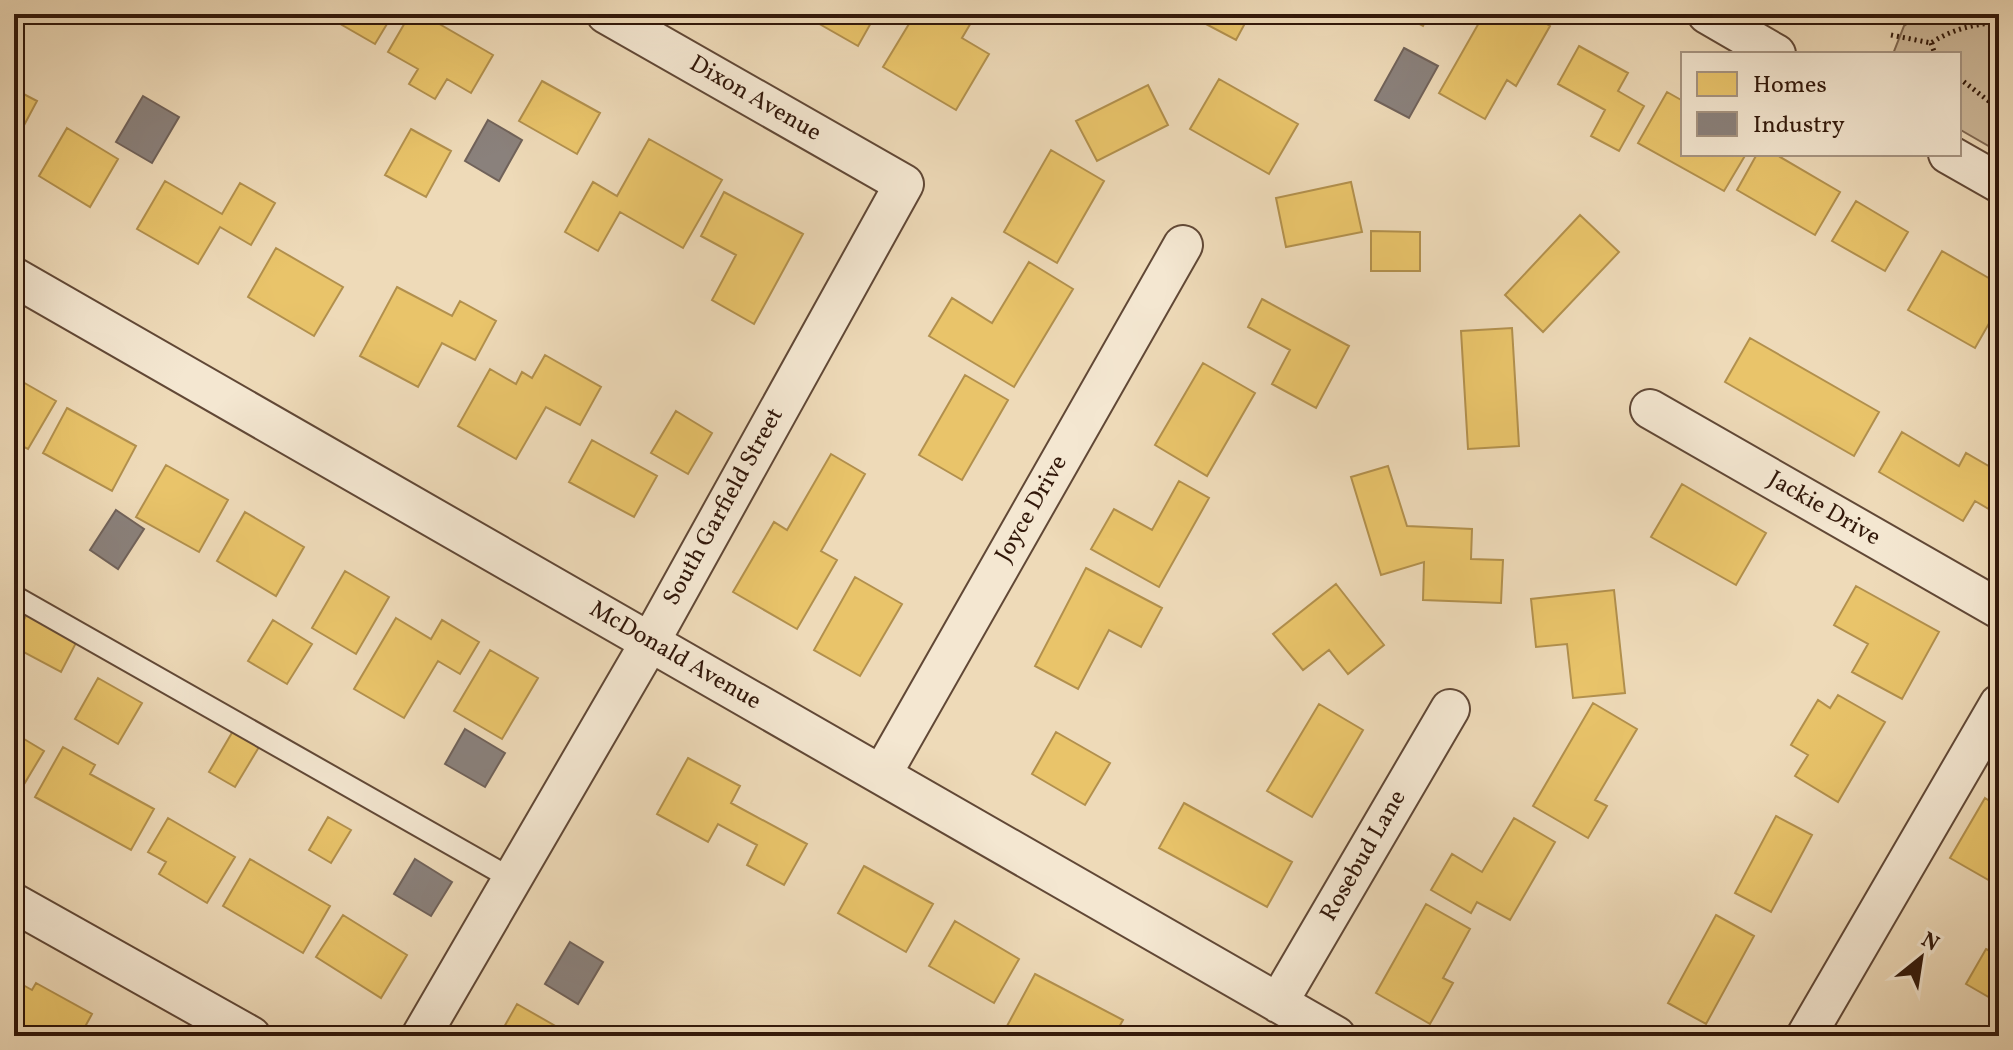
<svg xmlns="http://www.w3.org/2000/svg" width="2013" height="1050" font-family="Vollkorn,serif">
<rect width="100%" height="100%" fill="#eedab8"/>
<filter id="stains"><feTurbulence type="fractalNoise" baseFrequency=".0025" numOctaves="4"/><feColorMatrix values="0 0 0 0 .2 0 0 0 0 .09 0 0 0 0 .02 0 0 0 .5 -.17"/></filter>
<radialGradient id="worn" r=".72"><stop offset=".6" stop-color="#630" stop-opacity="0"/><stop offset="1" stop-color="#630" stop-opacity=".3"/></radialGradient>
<!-- green -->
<path fill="#ceb99a" stroke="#806852" stroke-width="2" d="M1921 14H1999V152L1959 129V54H1893L1904 26Z"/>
<!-- homes -->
<path fill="#e9c46a" stroke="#b2904d" stroke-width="2" d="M14 14H28L15 36H14Z
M323 14H393L375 44Z
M410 14H422L493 55 471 93 447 79 435 99 409 84 418 69 388 52Z
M802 14H876L858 46Z
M915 14H971L975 16 962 38 989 54 956 110 883 67Z
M1187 14H1250L1236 40Z
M1401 14H1429L1423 26Z
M1484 14H1530L1550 26 1516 86 1507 80 1485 119 1439 93Z
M1579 46 1628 73 1618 91 1644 106 1619 151 1591 136 1605 110 1558 84Z
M1219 79 1298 124 1269 174 1190 129Z
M542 81 600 113 577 154 519 121Z
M1148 85 1168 125 1097 161 1076 121Z
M14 89 37 101 14 144Z
M1667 92 1683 101V154H1746L1724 191 1638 143Z
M67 128 118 159 90 207 39 176Z
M411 129 451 151 426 197 385 175Z
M649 139 722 180 683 248 620 212 598 251 565 232 593 182 617 196Z
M1051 150 1104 181 1057 263 1004 232Z
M1757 154H1775L1840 192 1815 235 1737 190Z
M165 181 222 214 240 183 275 203 251 245 220 227 198 264 137 229Z
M1351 182 1362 232 1286 247 1276 198Z
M724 192 803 234 754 324 712 300 736 255 701 236Z
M1856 201 1908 232 1885 271 1832 241Z
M1580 215 1619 252 1543 332 1505 295Z
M1371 231 1420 232V271H1371Z
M276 248 343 287 314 336 248 297Z
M1942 251 1999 284V306L1975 348 1908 310Z
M1029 262 1073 289 1014 387 929 336 952 298 992 323Z
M397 287 452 316 460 301 496 321 475 360 442 343 418 387 360 356Z
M1262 299 1349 346 1316 408 1272 384 1290 350 1248 327Z
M1512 328 1519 446 1468 449 1461 331Z
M1750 338 1879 412 1854 456 1725 382Z
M545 355 601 387 580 425 546 407 516 459 458 426 490 369 516 384 522 372 532 378Z
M1203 363 1255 393 1207 476 1155 445Z
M965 375 1008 400 962 480 919 455Z
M14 377 56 401 28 449 20 445 14 456Z
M67 408 136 446 112 491 43 453Z
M676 411 712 433 688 474 651 453Z
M1902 432 1959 466 1966 453 1999 472V515L1975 501 1963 521 1879 472Z
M592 440 657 476 634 517 569 482Z
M831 454 865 474 821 551 837 560 797 629 733 592 774 522 787 530Z
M166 465 228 500 199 552 136 517Z
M1388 466 1407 526 1472 529 1471 559 1503 560 1501 603 1423 600 1424 562 1381 575 1351 477Z
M1179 481 1209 498 1159 587 1091 549 1114 509 1152 530Z
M1682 484 1766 533 1736 585 1651 537Z
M245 512 304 547 276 596 217 561Z
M1086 568 1162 608 1141 647 1109 630 1078 689 1035 666Z
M345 571 389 597 356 654 312 628Z
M855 577 902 604 860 676 814 650Z
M1336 584 1384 645 1348 674 1329 650 1303 670 1273 634Z
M1856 586 1939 632 1902 699 1852 672 1868 644 1834 625Z
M1614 590 1625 693 1573 698 1567 644 1536 647 1531 599Z
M27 614 77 641 61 672 14 647V638Z
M396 618 431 639 442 620 479 642 460 674 438 661 404 718 354 689Z
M273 620 312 644 287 684 248 661Z
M490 650 538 678 502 739 454 711Z
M98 678 142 703 118 744 75 719Z
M1838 695 1885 722 1838 802 1795 776 1808 755 1791 745 1818 700 1830 708Z
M1593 703 1637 729 1595 800 1607 806 1588 838 1533 806Z
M1319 704 1363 730 1312 817 1267 791Z
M233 731 259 747 235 787 209 772Z
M1056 732 1110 763 1085 805 1032 774Z
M14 733 44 751 20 791 14 787Z
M63 747 95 765 90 774 154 809 131 850 35 797Z
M688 758 740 786 731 803 807 844 784 885 747 865 757 845 718 824 708 842 657 814Z
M1985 798 1999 807V886L1950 858Z
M1184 803 1292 862 1267 907 1159 848Z
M1776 816 1812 835 1771 912 1735 893Z
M328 817 351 830 331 863 309 850Z
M168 818 235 857 207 903 159 874 166 862 148 852Z
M1514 818 1555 842 1510 920 1477 902 1471 913 1431 890 1452 854 1482 872Z
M250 859 330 906 303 953 223 906Z
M864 866 933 904 906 952 838 913Z
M1426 904 1470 929 1443 978 1453 983 1430 1024 1376 993Z
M343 915 407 955 381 998 316 957Z
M1716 915 1754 936 1706 1024 1668 1003Z
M955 921 1019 959 994 1003 929 966Z
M1986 949 1999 956V1003L1966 984Z
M1035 974 1123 1020 1114 1036H1027L1007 1026Z
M14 980 32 990 36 983 92 1014 80 1036H14Z
M517 1004 559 1028 554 1036H499Z"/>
<!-- industry -->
<path fill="#8a817c" stroke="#70625a" stroke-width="2" d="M1404 48 1438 66 1409 118 1375 100Z
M143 96 179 117 152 163 116 142Z
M488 120 522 140 499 181 465 161Z
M116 510 144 529 118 569 90 550Z
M465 729 505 753 485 787 445 764Z
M415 859 452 882 431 916 394 894Z
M570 942 603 962 578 1004 545 984Z"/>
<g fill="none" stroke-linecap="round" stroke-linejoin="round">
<defs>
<path id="service" d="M14 596 512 879"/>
<path id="minor" d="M1707 14 1776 54
M1948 154 1999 183
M14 277 1336 1036
M1650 409 1999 609
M882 774 1183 245
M14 903 251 1036
M1278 1003 1450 709
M421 1036 650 642 904 184 606 14
M1806 1036 1999 704"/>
</defs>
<!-- service casing -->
<use href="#service" stroke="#614836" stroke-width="24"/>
<!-- minor casing -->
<use href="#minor" stroke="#614836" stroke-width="42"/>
<!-- path -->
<path stroke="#32180a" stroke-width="5" stroke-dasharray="2 4" stroke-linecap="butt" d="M1891 35 1931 43C1950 30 1976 23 1999 23
M1931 43 1935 54
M1959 78 1999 109"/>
<!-- service -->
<use href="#service" stroke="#f4e7d1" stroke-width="20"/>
<!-- minor -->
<use href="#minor" stroke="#f4e7d1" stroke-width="38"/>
</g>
<g text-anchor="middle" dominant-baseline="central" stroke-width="8" stroke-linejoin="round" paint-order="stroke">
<!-- street labels -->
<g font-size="24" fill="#32180a" stroke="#f4e7d1">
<text transform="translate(755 99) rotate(30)">Dixon Avenue</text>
<text transform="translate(724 507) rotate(-61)">South Garfield Street</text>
<text transform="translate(1032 509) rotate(-60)">Joyce Drive</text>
<text transform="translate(1824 509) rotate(30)">Jackie Drive</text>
<text transform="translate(675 656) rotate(30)">McDonald Avenue</text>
<text transform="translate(1364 856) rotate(-60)">Rosebud Lane</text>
</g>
</g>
<!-- margin -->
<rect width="2013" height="1050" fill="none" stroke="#eedab8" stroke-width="48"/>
<rect x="16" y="16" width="1981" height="1018" fill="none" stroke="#32180a" stroke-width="4"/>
<rect x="24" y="24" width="1965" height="1002" fill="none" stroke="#32180a" stroke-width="2"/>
<!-- legend -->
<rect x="1681" y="52" width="280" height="104" fill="#f4e7d1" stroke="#a69481" stroke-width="2"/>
<rect x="1697" y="72" width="40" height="24" fill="#e9c46a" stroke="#a69481" stroke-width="2"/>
<text x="1753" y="92" font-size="24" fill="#32180a">Homes</text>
<rect x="1697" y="112" width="40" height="24" fill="#8a817c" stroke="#a69481" stroke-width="2"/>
<text x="1753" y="132" font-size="24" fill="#32180a">Industry</text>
<!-- north arrow -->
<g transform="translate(1921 958) rotate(30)" stroke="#f4e7d1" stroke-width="6" paint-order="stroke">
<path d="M0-6L14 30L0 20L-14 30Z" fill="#32180a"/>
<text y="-12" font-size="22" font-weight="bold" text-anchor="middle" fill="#32180a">N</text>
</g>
<rect width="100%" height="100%" filter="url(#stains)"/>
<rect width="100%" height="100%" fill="url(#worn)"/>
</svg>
